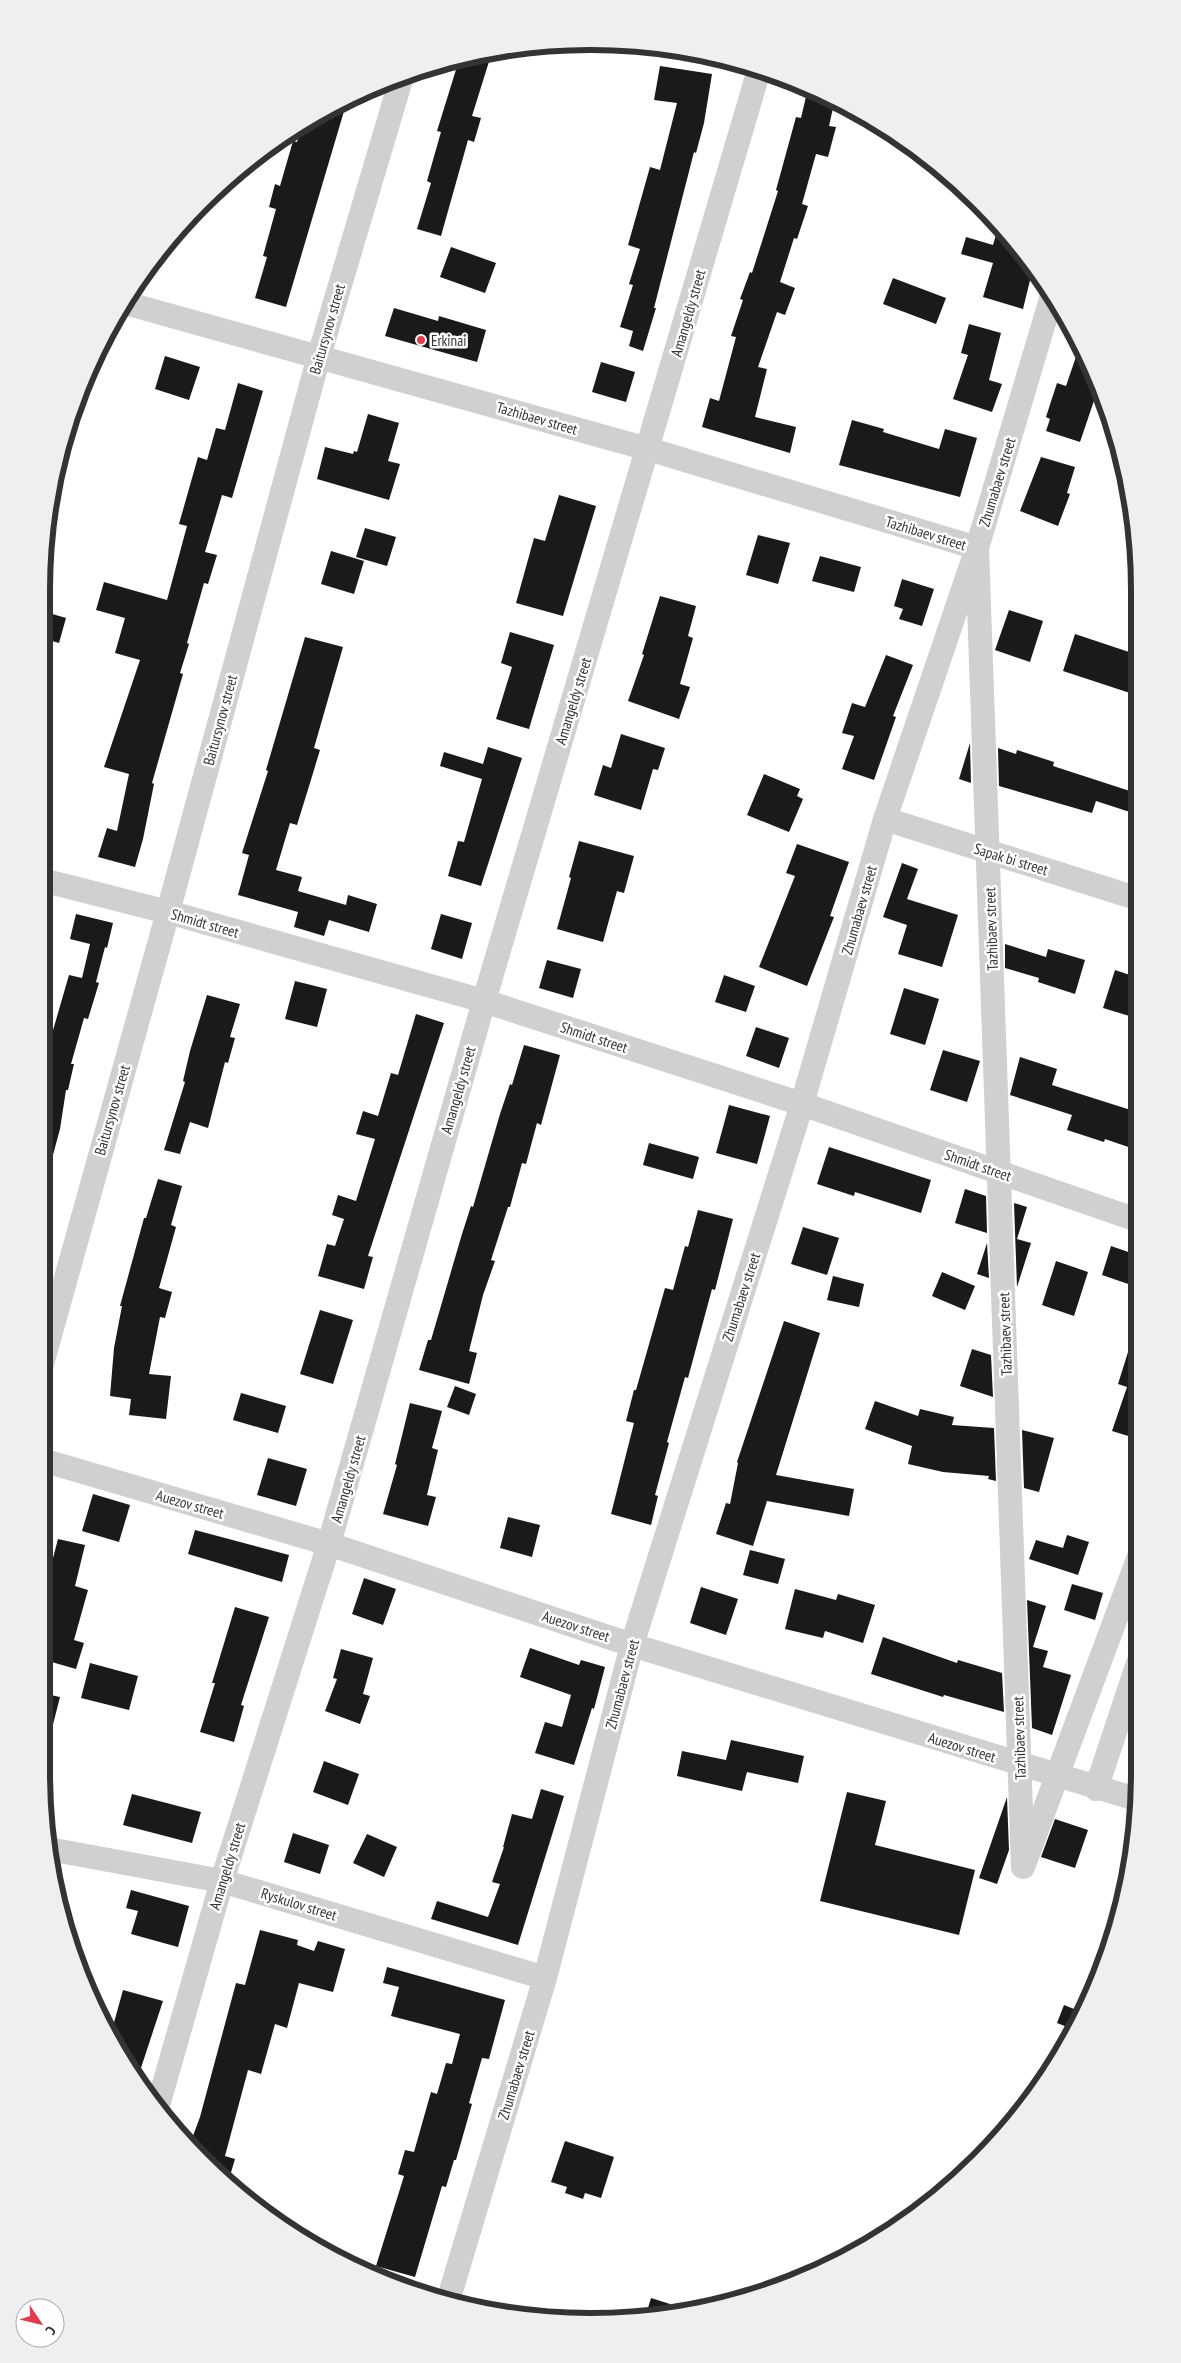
<svg xmlns="http://www.w3.org/2000/svg" width="1181" height="2363" font-family="'PT Sans Narrow',sans-serif">
<rect width="100%" height="100%" fill="#fff"/>
<!-- building -->
<path fill="#1a1a1a" d="M492 52 472 116 481 118 474 142 468 140 441 236 417 229 431 183 427 181 441 132 437 131 459 60Z
M660 66 712 74 704 123 696 153 694 152 654 308H656L643 351 629 346 633 331 620 327 633 285 629 284 640 249 628 245 650 167 660 170 677 103 654 100Z
M808 88 835 99 829 126 836 127 828 157 816 154 802 204 808 206 797 239 794 238 780 282 795 288 785 315 777 312 758 367 767 369 755 417 796 427 790 453 702 427 710 398 719 401 736 337 731 336 743 300 740 299 750 272 752 273 778 191 776 190 796 117 801 118Z
M347 101 286 307 255 298 267 257 263 256 276 209 269 207 275 184 280 186 293 141 297 142 303 124 316 115Z
M998 228 1026 256 1033 268 1023 309 983 297 993 263 961 254 966 237 993 245Z
M451 247 496 263 485 293 440 277Z
M893 278 946 298 936 324 883 304Z
M394 308 438 321 439 316 486 330 477 362 385 336Z
M969 324 1001 333 989 380 1002 384 992 412 953 399 968 355 961 353Z
M1079 348 1099 386 1080 442 1046 431 1050 419 1046 417 1057 383 1066 386Z
M165 356 200 367 189 400 155 389Z
M601 362 635 372 626 402 592 392Z
M238 383 263 391 232 498 222 495 205 552 217 555 208 584 204 583 187 643 189 644 180 673 183 674 152 783 154 784 143 839 135 867 98 857 107 828 117 831 129 774 104 767 140 660 115 653 125 618 96 610 104 582 167 600 187 526 179 524 198 457 207 460 216 428 225 430Z
M368 414 399 423 388 461 400 464 389 500 317 479 325 447 353 454 354 451 357 452Z
M852 420 884 429 883 432 939 449 945 429 977 438 960 497 839 465Z
M1041 457 1075 467 1067 493 1070 494 1058 526 1020 511Z
M559 495 596 506 563 616 516 603 534 538 545 541Z
M365 528 396 537 387 566 356 557Z
M758 535 790 543 778 584 746 575Z
M331 551 364 561 354 594 321 584Z
M820 556 861 567 854 592 812 581Z
M902 579 934 589 922 626 899 619 903 609 894 606Z
M660 596 696 606 688 636 693 638 680 684 690 687 679 719 628 701 644 655 642 654Z
M1009 610 1043 621 1030 662 995 650Z
M42 611 66 618 59 643 42 638Z
M510 632 554 645 529 729 496 719 512 667 501 663Z
M1075 634 1135 654 1136 695 1063 671Z
M305 637 343 647 314 748 320 750 310 783 297 825 290 823 276 870 302 877 298 891 346 905 348 895 377 904 369 932 329 920 324 936 294 927 298 912 238 895 249 855 242 853 268 771 266 770Z
M886 655 913 665 893 716 896 717 874 780 842 769 854 736 842 733 852 703 865 707Z
M621 734 665 748 658 770 653 769 641 810 594 795 603 765 611 768Z
M970 743 971 783 959 779Z
M488 747 522 758 481 886 448 876 458 841 464 842 482 779 440 766 444 752 483 764Z
M998 748 1016 754 1017 750 1054 762 1053 766 1136 793V814L1096 801 1092 813 999 786Z
M764 774 800 789 797 796 803 799 789 832 747 815Z
M579 841 634 856 624 893 617 891 603 942 557 929 571 878 569 877Z
M797 844 849 862 830 916 834 917 807 986 759 967 795 876 786 873Z
M902 863 918 869 907 899 958 915 942 967 898 954 907 925 883 917Z
M76 914 113 923 107 948 105 947 96 982 99 983 88 1019 84 1018 71 1064H74L68 1090H66L60 1129 47 1177H42V1057L45 1058 69 975 82 978 90 944 70 939Z
M441 914 472 923 462 959 431 949Z
M1005 944 1046 957 1048 949 1085 960 1075 994 1038 982 1039 978 1005 968Z
M547 960 581 969 573 998 539 988Z
M1115 970 1136 977V1018L1103 1008Z
M724 975 755 986 746 1012 715 1002Z
M295 981 327 989 317 1027 285 1019Z
M904 988 939 999 925 1045 890 1034Z
M207 995 240 1004 230 1037 235 1038 228 1063 225 1062 208 1128 190 1122 180 1154 164 1150 185 1082 183 1081 190 1051Z
M416 1014 444 1023 368 1256 373 1257 364 1289 318 1276 327 1244 335 1246 344 1219 332 1215 338 1195 356 1201 375 1139 356 1134 363 1111 378 1116 391 1073 398 1075Z
M756 1027 789 1038 779 1068 746 1056Z
M524 1045 560 1055 541 1125 537 1123 526 1164 522 1163 510 1207H508L491 1260 495 1261 483 1295 469 1351 477 1353 469 1384 419 1370 428 1340H431L462 1234 471 1206 473 1207 500 1114 510 1084 512 1085Z
M943 1050 980 1061 967 1102 930 1090Z
M1020 1057 1057 1069 1052 1085 1137 1112V1150L1105 1139 1104 1142 1067 1130 1072 1115 1010 1095Z
M729 1105 770 1116 757 1164 716 1153Z
M649 1143 699 1157 693 1179 643 1165Z
M829 1147 931 1180 921 1213 855 1192 854 1196 817 1184Z
M158 1179 182 1186 171 1225 176 1227 159 1288 172 1292 165 1318 160 1317 149 1374 171 1376 166 1419 129 1415 131 1399 110 1396 114 1348 122 1306H120L144 1218H146Z
M965 1189 986 1196 987 1233 955 1223Z
M1014 1203 1027 1207 1017 1239 1031 1243 1017 1287Z
M698 1210 733 1219 715 1290 712 1289 688 1378 685 1377 667 1442 669 1443 655 1495 658 1496 651 1525 611 1514 634 1423 626 1421 634 1390H636L665 1288 673 1290 685 1246 688 1247Z
M803 1227 839 1238 827 1275 791 1264Z
M987 1243 989 1278 977 1274Z
M1111 1246 1137 1255V1287L1102 1275Z
M1056 1261 1088 1272 1074 1316 1042 1305Z
M942 1272 975 1286 965 1310 932 1296Z
M833 1276 864 1284 859 1307 827 1300Z
M320 1310 353 1320 333 1384 300 1374Z
M784 1321 820 1333 776 1475 854 1489 849 1516 767 1501 753 1546 716 1534 726 1503 730 1504 738 1463 737 1462Z
M1134 1333H1137L1138 1439 1112 1431 1127 1387 1118 1384Z
M972 1349 991 1355 993 1397 960 1386Z
M455 1386 476 1394 469 1415 447 1407Z
M241 1393 286 1406 278 1433 233 1420Z
M875 1401 918 1416 920 1409 954 1417 952 1425 994 1428 996 1481 988 1479 989 1476 943 1472 908 1464 912 1446 865 1429Z
M410 1403 442 1411 432 1448 438 1450 427 1495 436 1497 428 1526 383 1514 397 1465 395 1464Z
M1022 1430 1054 1438 1039 1492 1024 1488Z
M268 1458 307 1469 296 1506 257 1495Z
M93 1494 130 1505 119 1542 82 1531Z
M508 1517 540 1525 532 1557 500 1548Z
M195 1530 289 1555 282 1582 188 1554Z
M1067 1535 1089 1542 1078 1575 1029 1559 1036 1540 1063 1548Z
M58 1539 85 1545 75 1586 88 1590 74 1640 84 1643 76 1669 41 1659V1604Z
M750 1550 785 1559 778 1584 743 1575Z
M364 1578 396 1589 383 1625 352 1614Z
M1072 1584 1103 1593 1095 1620 1064 1610Z
M701 1587 738 1599 726 1635 690 1623Z
M795 1589 836 1600 838 1594 875 1605 863 1643 825 1631 823 1638 785 1629Z
M1027 1600 1046 1606 1033 1647 1048 1651 1043 1667 1071 1675 1052 1735 1032 1728Z
M235 1607 269 1617 241 1705 244 1706 234 1742 200 1732 215 1683H212Z
M883 1637 957 1663 958 1660 1002 1673 1004 1712 944 1695 943 1697 871 1674Z
M530 1648 579 1665 581 1660 605 1667 594 1709 592 1708 574 1765 535 1753 545 1722 562 1727 571 1695 520 1677Z
M341 1649 373 1658 363 1694 370 1696 360 1724 325 1711 337 1679 333 1678Z
M90 1663 138 1676 129 1710 81 1698Z
M41 1693 60 1697 47 1748H41Z
M731 1740 804 1756 798 1783 747 1772 742 1791 677 1776 682 1751 726 1760Z
M324 1761 359 1774 348 1805 313 1792Z
M541 1789 564 1796 518 1945 431 1919 437 1901 488 1917 500 1884 492 1882 504 1847H503L512 1814 532 1819Z
M847 1792 886 1801 875 1845 975 1870 959 1935 820 1901Z
M132 1794 201 1812 192 1843 123 1825Z
M1007 1797 1009 1850 997 1884 979 1878Z
M1055 1819 1088 1830 1075 1868 1041 1857Z
M293 1833 329 1845 320 1874 284 1862Z
M367 1834 397 1847 384 1877 353 1863Z
M131 1890 189 1906 178 1947 131 1934 138 1911 126 1908Z
M260 1930 298 1940 297 1945 314 1951 318 1941 345 1949 333 1992 299 1983 287 2028 275 2024 261 2074 248 2070 225 2156 235 2159 229 2179 220 2176 190 2144 200 2117 236 1983 245 1985Z
M387 1967 505 2000 489 2059 482 2058 469 2103 472 2104 456 2160H454L446 2187 442 2186 415 2277 376 2266 404 2176 398 2174 405 2150 414 2152 431 2092 437 2094 446 2063 452 2064 460 2034 391 2016 399 1987 383 1983Z
M123 1990 163 2001 137 2080 110 2037Z
M1064 2005 1084 2013 1075 2030 1057 2023Z
M565 2141 614 2157 601 2198 585 2193 583 2199 565 2193 567 2187 551 2182Z
M651 2298 670 2304 666 2316 645 2318Z"/>
<g fill="none" stroke-linecap="round" stroke-linejoin="round">
<!-- minor -->
<path stroke="#d0d0d0" stroke-width="24" d="M125 303 648 449 977 548 1023 1867 1138 1559
M885 819 1136 898
M42 880 168 912 484 1001 802 1104 1137 1220
M42 1364 168 912 319 356 402 76
M42 1460 329 1544 632 1645 1139 1800
M1096 1789 1138 1663
M49 1849 222 1881 545 1978
M157 2109 222 1881 329 1544 484 1001 759 70
M448 2301 545 1978 632 1645 802 1104 885 819 977 548 1051 299"/>
</g>
<!-- markers -->
<circle fill="#e6384e" stroke="#fff" stroke-width="2" cx="421" cy="340" r="5"/>
<g text-anchor="middle" dominant-baseline="central" stroke-width="5" stroke-linejoin="round" paint-order="stroke">
<!-- street labels -->
<g font-size="15" fill="#333" stroke="#fff">
<text transform="translate(688 313) rotate(-74)">Amangeldy street</text>
<text transform="translate(327 329) rotate(-74)">Baitursynov street</text>
<text transform="translate(537 418) rotate(16)">Tazhibaev street</text>
<text transform="translate(997 482) rotate(-73)">Zhumabaev street</text>
<text transform="translate(926 533) rotate(17)">Tazhibaev street</text>
<text transform="translate(573 701) rotate(-73)">Amangeldy street</text>
<text transform="translate(220 720) rotate(-75)">Baitursynov street</text>
<text transform="translate(1011 859) rotate(17)">Sapak bi street</text>
<text transform="translate(859 910) rotate(-74)">Zhumabaev street</text>
<text transform="translate(205 923) rotate(16)">Shmidt street</text>
<text transform="translate(991 929) rotate(-92)">Tazhibaev street</text>
<text transform="translate(594 1037) rotate(18)">Shmidt street</text>
<text transform="translate(458 1090) rotate(-74)">Amangeldy street</text>
<text transform="translate(112 1110) rotate(-74)">Baitursynov street</text>
<text transform="translate(978 1165) rotate(19)">Shmidt street</text>
<text transform="translate(741 1297) rotate(-72)">Zhumabaev street</text>
<text transform="translate(1005 1334) rotate(-92)">Tazhibaev street</text>
<text transform="translate(348 1479) rotate(-74)">Amangeldy street</text>
<text transform="translate(190 1504) rotate(16)">Auezov street</text>
<text transform="translate(576 1626) rotate(18)">Auezov street</text>
<text transform="translate(622 1684) rotate(-75)">Zhumabaev street</text>
<text transform="translate(1019 1738) rotate(-92)">Tazhibaev street</text>
<text transform="translate(962 1747) rotate(17)">Auezov street</text>
<text transform="translate(227 1866) rotate(-73)">Amangeldy street</text>
<text transform="translate(299 1904) rotate(17)">Ryskulov street</text>
<text transform="translate(516 2075) rotate(-73)">Zhumabaev street</text>
</g>
<!-- poi labels -->
<g font-size="15" fill="#333" stroke="#fff" text-anchor="start">
<text x="431" y="340">Erkinai</text>
</g>
</g>
<!-- crop -->
<path d="M0 0H1181V2363H0ZM590 50H591A540 540 0 0 1 1131 590V1773A540 540 0 0 1 591 2313H590A540 540 0 0 1 50 1773V590A540 540 0 0 1 590 50Z" fill="#efefef" fill-rule="evenodd"/>
<path fill="none" stroke="#333" stroke-width="6" d="M590 50H591A540 540 0 0 1 1131 590V1773A540 540 0 0 1 591 2313H590A540 540 0 0 1 50 1773V590A540 540 0 0 1 590 50Z"/>
<!-- north arrow -->
<g transform="translate(40 2323) rotate(125)"><circle r="24" fill="#ffffff" stroke="#adadad"/>
<path d="M0-4L9 19L0 12L-9 19Z" fill="#e6384e"/>
<text y="-8" font-size="14" font-weight="bold" text-anchor="middle" fill="#333333">С</text>
</g>
</svg>
